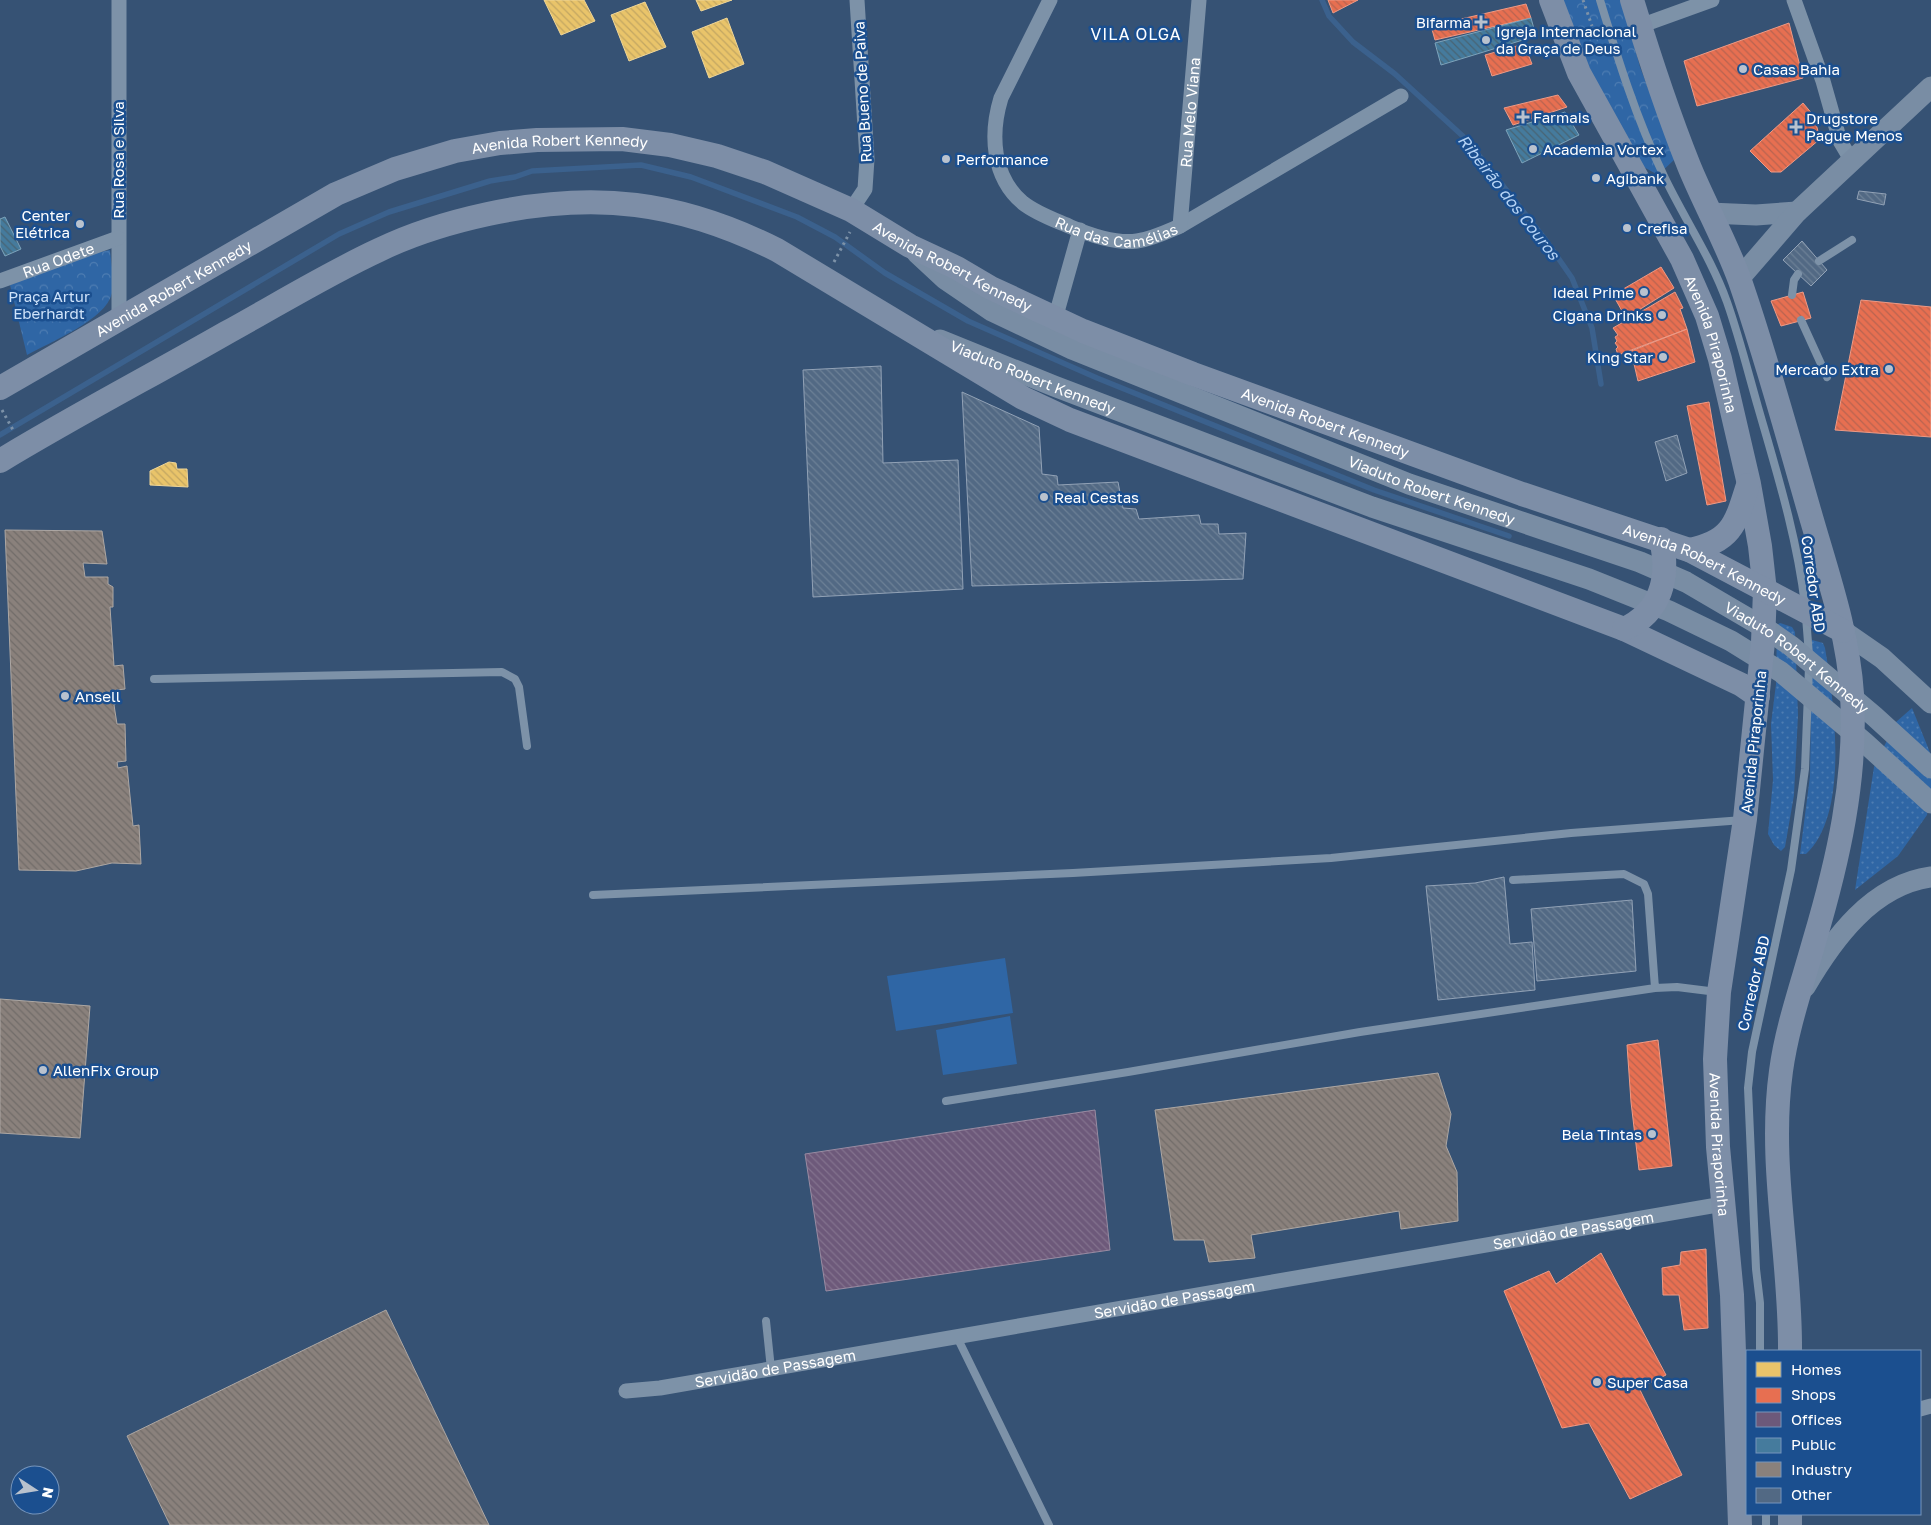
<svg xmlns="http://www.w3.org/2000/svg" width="1931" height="1525" font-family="'Golos Text',sans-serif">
<defs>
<pattern id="grass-dots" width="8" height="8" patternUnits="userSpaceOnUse" patternTransform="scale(1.25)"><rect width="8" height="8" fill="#2f66a5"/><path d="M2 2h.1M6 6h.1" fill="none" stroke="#4e7db2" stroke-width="1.8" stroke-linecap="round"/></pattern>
<pattern id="forest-crowns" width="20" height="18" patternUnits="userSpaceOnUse" patternTransform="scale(1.25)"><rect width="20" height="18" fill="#2f66a5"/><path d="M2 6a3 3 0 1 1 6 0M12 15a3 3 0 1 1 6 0" fill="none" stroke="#4e7db2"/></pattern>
<pattern id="homes-back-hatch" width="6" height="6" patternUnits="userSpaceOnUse" patternTransform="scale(1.25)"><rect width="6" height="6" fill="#e9c46a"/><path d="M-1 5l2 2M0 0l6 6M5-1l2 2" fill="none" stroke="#c2a662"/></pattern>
<pattern id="shops-back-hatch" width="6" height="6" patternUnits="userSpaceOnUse" patternTransform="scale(1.25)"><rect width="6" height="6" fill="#e76f51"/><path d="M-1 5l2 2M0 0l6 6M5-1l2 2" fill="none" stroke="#b86450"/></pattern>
<pattern id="offices-back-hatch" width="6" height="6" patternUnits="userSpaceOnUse" patternTransform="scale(1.25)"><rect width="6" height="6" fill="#6d597a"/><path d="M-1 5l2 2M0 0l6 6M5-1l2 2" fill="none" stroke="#83728e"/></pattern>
<pattern id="public-back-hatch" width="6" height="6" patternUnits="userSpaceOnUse" patternTransform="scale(1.25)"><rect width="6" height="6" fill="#457b9d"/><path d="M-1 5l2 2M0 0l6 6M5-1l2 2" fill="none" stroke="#486474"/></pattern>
<pattern id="industry-back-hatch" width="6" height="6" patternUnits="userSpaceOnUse" patternTransform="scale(1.25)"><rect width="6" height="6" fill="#8a817c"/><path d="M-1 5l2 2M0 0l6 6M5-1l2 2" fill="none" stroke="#716c69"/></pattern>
<pattern id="building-back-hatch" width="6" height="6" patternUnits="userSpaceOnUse" patternTransform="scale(1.25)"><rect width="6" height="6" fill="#526984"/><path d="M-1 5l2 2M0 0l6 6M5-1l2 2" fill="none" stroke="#6c8096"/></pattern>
</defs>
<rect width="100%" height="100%" fill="#365274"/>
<!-- grass -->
<path fill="url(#grass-dots)" d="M1780 623 1792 627 1795 632 1798 715 1794 795 1785 847 1781 851 1774 845 1768 834 1773 780 1771 724 1776 684 1777 625Z
M1812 640 1823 643 1825 648C1834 701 1850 814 1806 854H1800L1810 776Z
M1912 708 1931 755V789L1927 815 1898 856 1855 890 1874 767 1896 722Z"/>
<!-- forest -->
<path fill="url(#forest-crowns)" d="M1562 0H1622L1640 67 1675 159 1658 175 1633 161 1595 86Z
M110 250C111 263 115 281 112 293 106 320 50 342 27 355L10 285 86 255Z"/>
<!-- pitch -->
<path fill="#2f66a5" d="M1005 958 1013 1013 896 1031 887 976Z
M1010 1016 1017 1064 943 1075 936 1030Z"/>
<!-- homes -->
<path fill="url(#homes-back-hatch)" stroke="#f0d697" d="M544 0H584L595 21 561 35Z
M696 0H732L701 11Z
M645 2 666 47 629 61 611 15Z
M727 18 744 64 709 78 692 32Z
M169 462 176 463 177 469H187L188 487 150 485V471Z"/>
<!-- shops -->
<path fill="url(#shops-back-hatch)" stroke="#ee9a85" d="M1328 0H1358L1333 13Z
M1526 4 1531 18 1435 40 1431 26Z
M1789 23 1803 78 1697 106 1684 61Z
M1524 44 1532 64 1492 76 1485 55Z
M1558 95 1567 107 1513 125 1504 108Z
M1803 103 1814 116 1820 139 1781 172H1771L1750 151Z
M1661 267 1674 288 1626 318 1613 295Z
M1675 292 1683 308 1680 309 1687 329 1618 355 1616 349 1618 347 1615 343 1617 341 1615 337 1618 335 1613 328Z
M1803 292 1811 318 1781 326 1771 301Z
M1861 300 1931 307V437L1835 430Z
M1687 329 1695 362 1638 381 1631 351Z
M1709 402 1726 501 1707 505 1687 406Z
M1658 1040 1672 1166 1639 1170 1631 1102 1627 1045Z
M1706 1249 1708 1328 1684 1330 1679 1295H1663L1662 1268 1680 1265 1681 1252Z
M1601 1253 1666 1375 1639 1388 1682 1475 1630 1499 1589 1423 1562 1428 1504 1291 1549 1271 1556 1284Z"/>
<!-- offices -->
<path fill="url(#offices-back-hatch)" stroke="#998ba2" d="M1095 1110 1110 1250 826 1291 805 1154Z"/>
<!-- public -->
<path fill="url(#public-back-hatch)" stroke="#7da3ba" d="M1531 18 1536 36 1441 65 1435 43Z
M1565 112 1579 135 1522 163 1506 130Z
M5 217 21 249 5 256 0 246V219Z"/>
<!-- industry -->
<path fill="url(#industry-back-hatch)" stroke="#ada7a3" d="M5 530 102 531 107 564 83 563 85 577H108V584L113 587V607H110L114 666 123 665 125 689 117 690 118 702 114 705 117 724H125L126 761 117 762 118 768 127 766 133 826 139 825 141 864 112 863 76 871 19 870Z
M0 999 90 1006 80 1138 0 1133Z
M1438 1073 1451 1114 1446 1146 1457 1172 1458 1221 1401 1229 1399 1211 1251 1235 1255 1258 1209 1262 1204 1240H1174L1155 1110Z
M386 1310 489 1525H170L127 1436Z"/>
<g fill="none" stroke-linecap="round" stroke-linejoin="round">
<!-- stream -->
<path stroke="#3b618d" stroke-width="5.5" d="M1322 0 1329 16 1353 42 1395 74 1466 139 1545 239 1572 278 1592 328 1601 384
M0 435 339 234 389 212 490 181 515 177 532 171 641 165 691 177 797 217 835 237 885 273 968 321 1097 378 1374 490 1509 536"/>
</g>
<!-- building -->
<path fill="url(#building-back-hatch)" stroke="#92a2b6" d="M1859 191 1886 194 1884 205 1857 199Z
M1802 241 1827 270 1811 286 1783 260Z
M881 366 883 463 958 460 963 589 813 597 803 370Z
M962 392 1039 427 1042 474 1057 476 1058 485 1118 482 1123 508 1136 509 1139 519 1199 515 1201 524H1218L1219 534 1246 533 1243 579 972 586Z
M1677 435 1687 473 1666 481 1655 442Z
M1504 877 1510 944 1532 942 1535 990 1438 1000 1426 886 1475 883Z
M1632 900 1636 971 1537 981 1531 909Z"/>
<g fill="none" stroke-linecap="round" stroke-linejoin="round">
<!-- path -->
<path stroke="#7d92a8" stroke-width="3" stroke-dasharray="2.5 4" stroke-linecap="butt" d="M1583 0 1592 26
M834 262 850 232
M2 410 13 430"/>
<!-- lane -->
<path stroke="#7d92a8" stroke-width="8" d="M1600 0C1618 59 1636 118 1663 174 1683 217 1711 257 1727 302 1739 336 1748 372 1758 407 1777 473 1797 537 1805 605
M1819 261 1852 240
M1792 295 1794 280 1798 274
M1801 320 1827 377
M1806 617 1809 655
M154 679 502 672 515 679 519 687 527 746
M1513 880 1624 874 1644 884 1648 894 1655 988
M593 895 1073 873 1331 858 1571 833 1743 820
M946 1101 1128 1072 1360 1032 1655 988 1677 987 1717 992
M766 1321 771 1369
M957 1337 1049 1525
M1760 1351V1303L1756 1269 1748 1088 1752 1052 1791 870 1805 769 1809 667
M1766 1514V1525"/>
<!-- street -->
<g stroke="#7d92a8" stroke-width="15">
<path d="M119 0V319"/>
<path id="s1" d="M1050 0 1001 98C990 134 992 177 1023 203 1037 214 1055 220 1071 227 1090 235 1116 244 1137 241 1152 239 1166 232 1180 226L1401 96"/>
<path d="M1794 0 1823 81 1840 141 1853 163"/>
<path d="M1640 26 1712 0"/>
<path d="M851 210 865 189 867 159 857 0"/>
<path id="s2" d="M1180 226 1199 0"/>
<path id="s3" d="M0 281 118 238"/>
<path d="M1055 319 1080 230"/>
<path id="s4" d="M626 1391 660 1388 1723 1204"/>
<path d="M1920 1409 1931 1406"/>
</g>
<!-- secondary -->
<g stroke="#798da4" stroke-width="21">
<path d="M1709 213 1756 215 1797 212"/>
<path id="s5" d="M917 253 945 279 992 311 1072 349 1409 484 1640 562 1686 582 1768 630 1791 646 1874 716 1931 768"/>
<path d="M1739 279 1797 212 1931 87"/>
<path id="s6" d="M940 340 1054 386 1372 507 1589 579 1669 611 1731 641 1781 672 1864 742 1931 803"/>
<path d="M1843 631 1882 658 1931 703"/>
<path d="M1805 987C1833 939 1872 885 1931 877"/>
</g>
<!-- primary -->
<g stroke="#7d8ea7" stroke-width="24">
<path id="s7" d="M1551 0 1579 73 1682 259 1707 316 1720 359 1749 484 1760 546 1765 591 1763 642 1745 819 1719 992 1715 1059 1718 1147 1732 1295 1740 1525"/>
<path d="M1632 0C1649 56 1667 111 1689 166 1705 205 1726 242 1740 281 1766 356 1787 434 1809 510 1826 570 1848 631 1852 694 1857 779 1838 861 1814 942 1802 985 1787 1027 1781 1071 1768 1165 1791 1258 1790 1351"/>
<path id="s8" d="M0 388 336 194 395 169 455 151 500 143 537 140 622 139 670 145 717 156 765 172 851 210 910 246 957 268 991 288 1083 331 1193 374 1522 494 1689 550 1843 631"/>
<path d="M0 461C74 416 151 376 226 333 277 305 327 274 379 250 414 233 451 222 488 214 595 191 679 201 777 250L1023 398 1070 420 1624 629 1742 685 1758 696"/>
<path d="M1689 550C1732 542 1736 523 1748 485"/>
<path d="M1624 629C1661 612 1670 578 1661 539"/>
<path d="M1790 1514V1525"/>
</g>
</g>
<!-- markers -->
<g fill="#b9c2ce" stroke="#1b4f8f" stroke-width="2">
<path d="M1478.5 14.5h5v5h5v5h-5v5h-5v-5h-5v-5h5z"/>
<circle cx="1486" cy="40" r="5"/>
<circle cx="1743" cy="69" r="5"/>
<path d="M1520.5 109.5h5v5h5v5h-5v5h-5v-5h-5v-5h5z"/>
<path d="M1793.5 119.5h5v5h5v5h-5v5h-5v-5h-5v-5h5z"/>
<circle cx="1533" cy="149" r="5"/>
<circle cx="946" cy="159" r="5"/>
<circle cx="1596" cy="178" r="5"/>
<circle cx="80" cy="224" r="5"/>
<circle cx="1627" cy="228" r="5"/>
<circle cx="1644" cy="292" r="5"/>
<circle cx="1662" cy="315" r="5"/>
<circle cx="1663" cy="357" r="5"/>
<circle cx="1889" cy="369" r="5"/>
<circle cx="1044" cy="497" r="5"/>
<circle cx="65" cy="696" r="5"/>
<circle cx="43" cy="1070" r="5"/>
<circle cx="1652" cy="1134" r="5"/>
<circle cx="1597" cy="1382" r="5"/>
</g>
<g text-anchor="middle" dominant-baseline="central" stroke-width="5" stroke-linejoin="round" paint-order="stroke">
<!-- poi labels -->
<g font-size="15" fill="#fff" stroke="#1b4f8f" text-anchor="start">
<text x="1471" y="22" text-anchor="end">Bifarma</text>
<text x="1496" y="31">Igreja Internacional<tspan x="1496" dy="17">da Graça de Deus</tspan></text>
<text x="1753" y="69">Casas Bahia</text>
<text x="1533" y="117">Farmais</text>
<text x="1806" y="118">Drugstore<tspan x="1806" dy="17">Pague Menos</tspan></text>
<text x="1543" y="149">Academia Vortex</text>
<text x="956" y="159">Performance</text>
<text x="1606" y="178">Agibank</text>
<text x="70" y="215" text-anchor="end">Center<tspan x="70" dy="17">Elétrica</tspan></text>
<text x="1637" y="228">Crefisa</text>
<text x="1634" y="292" text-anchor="end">Ideal Prime</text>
<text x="1652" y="315" text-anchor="end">Cigana Drinks</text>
<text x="1653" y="357" text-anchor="end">King Star</text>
<text x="1879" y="369" text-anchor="end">Mercado Extra</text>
<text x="1054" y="497">Real Cestas</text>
<text x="75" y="696">Ansell</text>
<text x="53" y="1070">AllenFix Group</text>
<text x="1642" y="1134" text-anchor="end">Bela Tintas</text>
<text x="1607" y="1382">Super Casa</text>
</g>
<!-- street labels -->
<g font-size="15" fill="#fff" stroke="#1b4f8f">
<text transform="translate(862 92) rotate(-93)">Rua Bueno de Paiva</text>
<text stroke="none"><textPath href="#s2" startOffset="114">Rua Melo Viana</textPath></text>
<text stroke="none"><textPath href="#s8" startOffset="620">Avenida Robert Kennedy</textPath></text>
<text transform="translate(118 160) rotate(-90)">Rua Rosa e Silva</text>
<text stroke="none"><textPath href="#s1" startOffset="324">Rua das Camélias</textPath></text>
<text stroke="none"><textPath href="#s3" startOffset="62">Rua Odete</textPath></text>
<text stroke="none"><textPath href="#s8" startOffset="1040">Avenida Robert Kennedy</textPath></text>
<text stroke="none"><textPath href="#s8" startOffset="200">Avenida Robert Kennedy</textPath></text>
<text stroke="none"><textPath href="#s7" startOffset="381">Avenida Piraporinha</textPath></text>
<text stroke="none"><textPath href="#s6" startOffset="100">Viaduto Robert Kennedy</textPath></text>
<text stroke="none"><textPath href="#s8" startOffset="1445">Avenida Robert Kennedy</textPath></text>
<text stroke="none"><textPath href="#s5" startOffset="570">Viaduto Robert Kennedy</textPath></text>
<text stroke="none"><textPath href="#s8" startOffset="1850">Avenida Robert Kennedy</textPath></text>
<text transform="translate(1814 584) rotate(82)">Corredor ABD</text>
<text stroke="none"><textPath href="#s5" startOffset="975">Viaduto Robert Kennedy</textPath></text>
<text transform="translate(1753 742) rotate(-84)">Avenida Piraporinha</text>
<text transform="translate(1753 983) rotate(-77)">Corredor ABD</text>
<text stroke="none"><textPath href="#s7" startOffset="1191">Avenida Piraporinha</textPath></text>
<text stroke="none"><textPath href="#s4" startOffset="961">Servidão de Passagem</textPath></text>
<text stroke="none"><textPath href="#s4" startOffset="556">Servidão de Passagem</textPath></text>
<text stroke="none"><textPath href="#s4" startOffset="151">Servidão de Passagem</textPath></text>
</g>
<!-- park labels -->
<g font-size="15" fill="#cfe3fa" stroke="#1b4f8f">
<text x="49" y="296">Praça Artur<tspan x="49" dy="17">Eberhardt</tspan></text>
</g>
<!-- neighbourhood labels -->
<g font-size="16" letter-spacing="1" fill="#fff" stroke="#1b4f8f">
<text x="1136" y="34">VILA OLGA</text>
</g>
<!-- water labels -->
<g font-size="16" font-style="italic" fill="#b5d3f5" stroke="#1b4f8f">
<text transform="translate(1509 197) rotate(52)">Ribeirão dos Couros</text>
</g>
</g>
<!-- legend -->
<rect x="1746" y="1350" width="175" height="165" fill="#1b4f8f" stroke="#7695bc"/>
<rect x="1756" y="1362" width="25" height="15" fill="#e9c46a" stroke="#7695bc"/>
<text x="1791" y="1375" font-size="15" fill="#ffffff">Homes</text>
<rect x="1756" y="1388" width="25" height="15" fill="#e76f51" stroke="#7695bc"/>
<text x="1791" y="1400" font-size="15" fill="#ffffff">Shops</text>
<rect x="1756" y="1412" width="25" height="15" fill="#6d597a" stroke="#7695bc"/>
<text x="1791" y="1425" font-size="15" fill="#ffffff">Offices</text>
<rect x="1756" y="1438" width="25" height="15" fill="#457b9d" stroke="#7695bc"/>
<text x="1791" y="1450" font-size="15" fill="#ffffff">Public</text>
<rect x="1756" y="1462" width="25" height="15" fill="#8a817c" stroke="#7695bc"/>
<text x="1791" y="1475" font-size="15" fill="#ffffff">Industry</text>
<rect x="1756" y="1488" width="25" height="15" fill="#526984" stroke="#7695bc"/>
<text x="1791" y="1500" font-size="15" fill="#ffffff">Other</text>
<!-- north arrow -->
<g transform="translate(35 1490) rotate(102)"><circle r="24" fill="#1b4f8f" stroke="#7695bc"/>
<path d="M0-4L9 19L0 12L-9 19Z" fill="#b9c2ce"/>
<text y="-8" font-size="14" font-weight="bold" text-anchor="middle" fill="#ffffff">N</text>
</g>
</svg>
